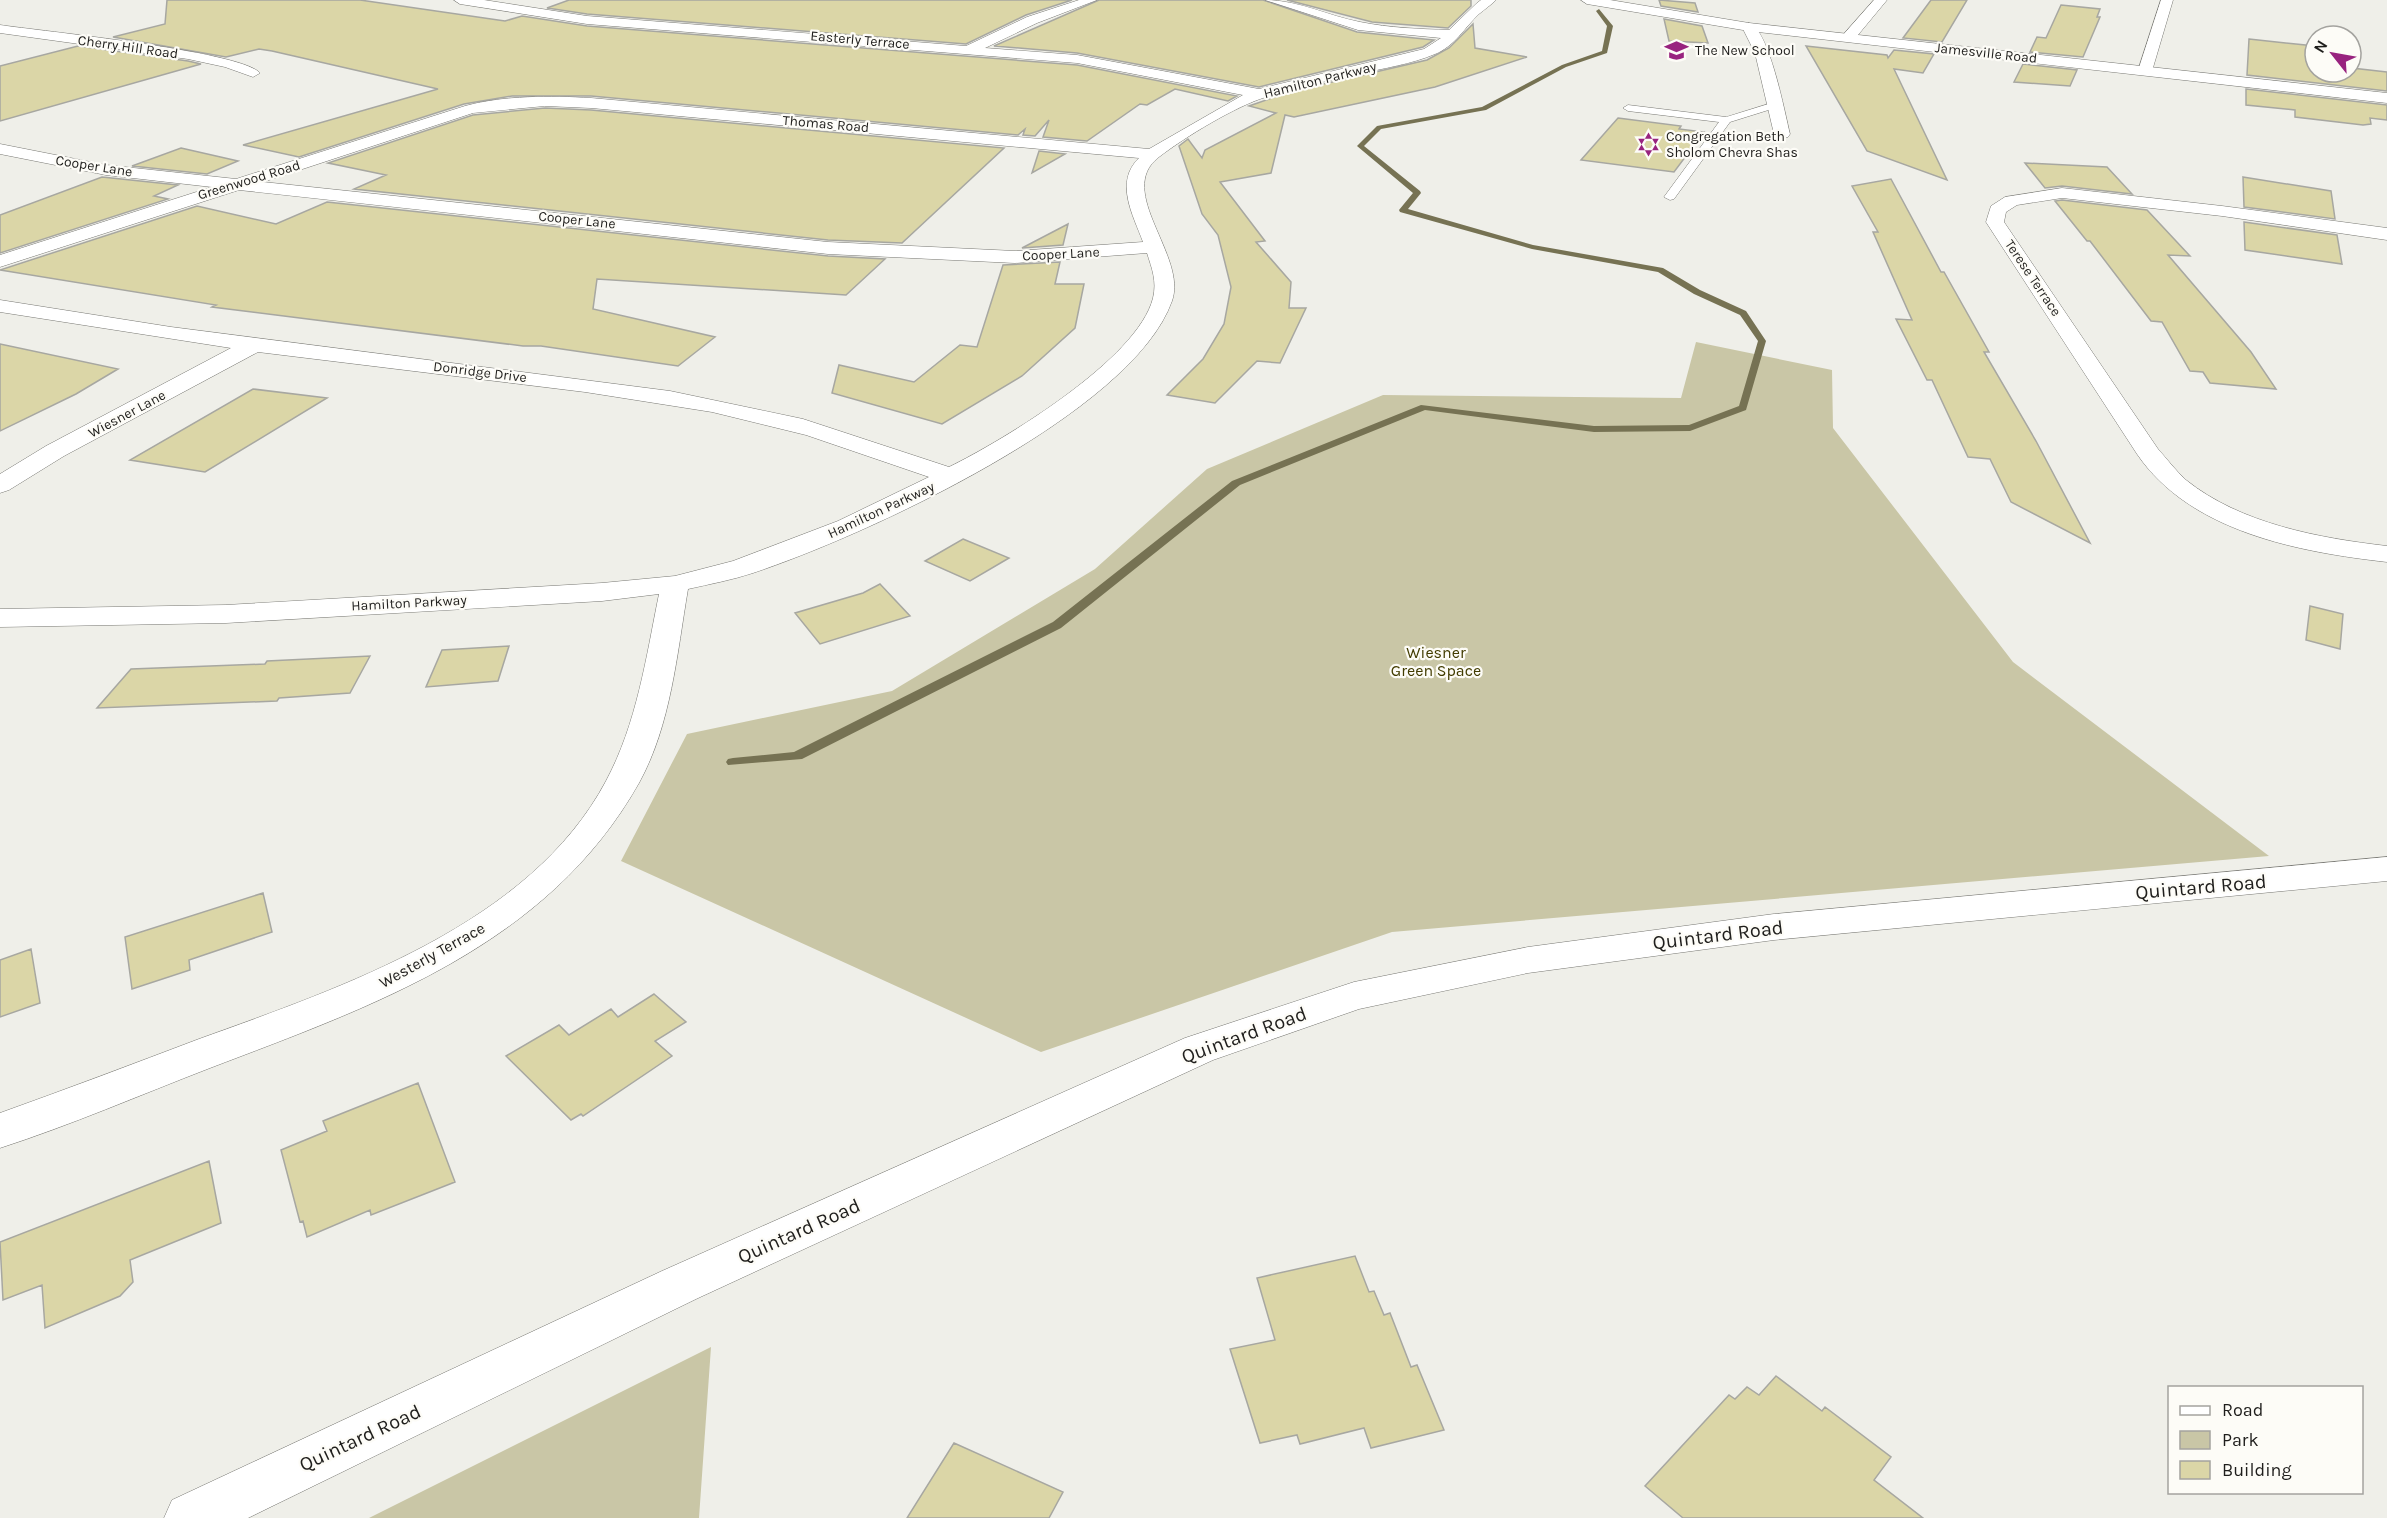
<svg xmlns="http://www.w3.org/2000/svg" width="2387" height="1518" font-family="Karla,sans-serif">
<rect width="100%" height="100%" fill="#efefe9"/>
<!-- green -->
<path fill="#c9c6a6" d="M1696 342 1832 370 1833 428 2013 662 2269 856 1392 932 1041 1052 621 861 687 734 892 691 1095 569 1207 469 1383 395 1681 398Z
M711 1347 699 1518H369Z"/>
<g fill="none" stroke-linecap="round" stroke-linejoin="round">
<!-- stream -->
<path fill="#767253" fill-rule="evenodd" d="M1599 9 1613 26 1607 53 1566 67 1486 110 1381 129 1364 146 1420 191 1421 193 1408 209 1533 245 1663 268 1700 290 1746 311 1766 341 1746 410 1690 431 1594 432 1425 410 1240 485 1061 628 802 759 728 765 726 762 728 759 733 758 794 752 1053 622 1232 481 1421 405 1594 426 1689 425 1739 406 1758 341 1740 315 1694 294 1658 272 1532 249 1400 212 1399 210 1413 193 1357 146 1377 126 1482 107 1562 65 1602 51 1607 26 1596 11Z"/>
</g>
<!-- building -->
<path fill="#dbd6a7" stroke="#a7a7a1" stroke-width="1.5" d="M167 0H360L505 21 522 16 587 26 1077 65 1237 96 1228 101 1175 89 1147 105 1140 104 1087 141 1043 137 1049 120 1035 136 1023 135 1025 129 1018 135 591 96H512L464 104 299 157 243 145 438 89 272 51 259 49 226 57 113 37 165 24Z
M569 0H1072L1026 15 966 44 587 14 547 8Z
M1099 0H1263L1357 32 1434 40 1423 47 1259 87 1077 53 994 46Z
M1287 0H1471V6L1448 28 1372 22Z
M1659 0 1695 3 1698 12 1661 6Z
M1931 0H1967L1942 42 1903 38Z
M2061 5 2100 9 2097 17H2100L2083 57 2030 52 2037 37 2046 38Z
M1664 19 1702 26 1708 43 1669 41Z
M1473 24 1475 48 1527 57 1435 87 1294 117 1285 115 1271 173 1220 182 1265 241 1256 242 1291 282 1289 308H1306L1280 363 1257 361 1215 403 1167 395 1203 359 1224 324 1231 287 1218 235 1202 214 1179 146 1188 139 1202 158 1205 150 1276 113 1249 106 1289 92 1427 60 1449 48Z
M2249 39 2315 46V72H2351V49L2354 50 2352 68 2387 72V91L2247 75Z
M78 46 188 61 201 64 0 121V66Z
M1806 46 1887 55 1888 58 1894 50 1934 54 1923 73 1894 69 1947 180 1867 151Z
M2023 64 2077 70 2070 86 2014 82Z
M2246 89 2387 105V120L2370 118 2371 124 2363 125 2295 117V110L2246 105Z
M545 108 591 110 1004 148 902 243 828 240 354 189 386 175 328 163 473 115Z
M1618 118 1681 126 1679 129 1704 132 1674 172 1581 160Z
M181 148 238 161 207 174 132 166Z
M1039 151 1065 154 1032 173Z
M2025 163 2107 167 2132 194 2062 186 2045 188Z
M102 177 178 185 154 196 168 199 0 253V215Z
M2243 177 2331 191 2335 219 2244 207Z
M1891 179 1941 272H1944L1989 352H1984L2036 441 2090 543 2011 502 1990 459 1968 457 1932 380H1927L1896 319 1912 320 1873 232H1878L1852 186Z
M2062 200 2147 210 2190 256 2168 255 2251 352 2276 389 2210 383 2203 372 2190 371 2162 322 2151 321 2090 241H2087L2055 201Z
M327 202 828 256 885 259 846 295 597 279 593 309 715 337 678 366 541 346H523L212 307 216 305 0 270 197 206 276 224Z
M2244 222 2337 235 2342 264 2245 250Z
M1068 224 1063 245 1022 248Z
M1060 262 1055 284H1084L1075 328 1022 376 942 424 832 393 839 365 914 382 960 345 977 347 1003 265Z
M0 344 118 369 76 394 0 431Z
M253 389 327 398 205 472 130 460Z
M963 539 1009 558 970 581 925 561Z
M880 584 910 616 820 644 795 613 863 593Z
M2310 606 2343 614 2340 649 2306 640Z
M509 646 498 681 426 687 442 650Z
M370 656 350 693 279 698 277 701 97 708 131 669 265 664 267 661Z
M263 893 272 932 189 960 190 970 132 989 125 937Z
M31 949 40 1003 0 1017V960Z
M654 994 686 1022 655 1041 672 1056 583 1116 581 1114 571 1120 506 1056 559 1025 569 1035 611 1009 618 1017Z
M418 1083 455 1182 371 1215 370 1210 307 1237 303 1221 300 1222 281 1150 327 1131 323 1121Z
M209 1161 221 1223 130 1260 133 1282 120 1296 45 1328 42 1285 3 1300 0 1242Z
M1355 1256 1369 1292 1374 1291 1384 1315 1390 1313 1411 1367 1417 1365 1444 1430 1371 1448 1364 1428 1300 1444 1297 1435 1260 1443 1230 1349 1275 1340 1257 1278Z
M1776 1376 1822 1411 1825 1407 1891 1457 1874 1480 1923 1518H1683L1645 1486 1729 1395 1735 1399 1747 1387 1759 1395Z
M954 1443 1063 1492 1049 1518H907Z"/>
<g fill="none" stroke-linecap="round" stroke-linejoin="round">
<defs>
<path id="service" d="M1775 102 1778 103V107L1730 122 1674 199 1670 200 1664 197 1719 122 1628 111 1623 108 1628 105 1726 117Z"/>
<path id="minor" d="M454 0H484L587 16 966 46 1027 17 1079 0H1097L1037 23 985 48 1077 55 1259 89 1424 49 1441 38 1358 30 1265 0C1298 0 1328 16 1360 22 1390 28 1420 29 1449 30L1477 3 1481 0H1496C1491 5 1485 9 1479 14 1464 28 1455 46 1435 54 1412 64 1383 68 1359 74 1328 81 1296 87 1266 97 1236 106 1185 137 1159 157 1114 191 1188 256 1172 301 1132 414 864 536 753 573 732 580 710 584 688 589 677 654 671 725 639 783 547 946 375 1005 210 1068 140 1095 71 1125 0 1148V1113C67 1089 133 1064 199 1039 343 987 530 924 606 781 637 723 646 658 659 594L602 601 226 623 0 627V609L226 605 602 583 675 576 733 561 838 521 929 477 806 435 712 412 585 392 258 352 64 456 9 490 0 493V474L46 446 231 348 0 312V300L171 327 670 391 803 419 949 467C1004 440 1138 359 1153 298 1157 281 1152 269 1147 253L1015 263 828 254 239 190 0 267V255L212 187 106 175 0 154V144L106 165 236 179 465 106C506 95 549 96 591 98L1149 149 1243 95 1077 63 587 24 460 4ZM545 106 591 108 1139 158C1114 182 1133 215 1143 242L1015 251 828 242 263 182 473 113Z
M1874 0H1887L1853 41H1843V35Z
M2161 0H2173L2152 71 2145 75 2138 71Z
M1749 23C1769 28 1785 114 1790 134L1788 137 1782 139 1774 134 1755 53 1742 27Z
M0 25C40 31 241 51 260 73L253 77 225 67 188 59 0 33Z
M2062 188 2222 206 2387 228V240L2222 216 2062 198 2017 205 2006 212 2004 222 2158 449C2167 459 2176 471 2186 480 2241 524 2319 538 2387 546V562C2299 552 2190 532 2137 454L1986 222 1991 206 2005 197Z
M2387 857V881L1774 940 1528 973 1359 1009 1213 1060 696 1299 248 1518H164L172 1500 662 1271 1185 1038 1354 982 1528 947 1774 914Z"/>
<path id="tertiary" d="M1581 0H1610L1749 23 2387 93V103L1749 31 1587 4Z"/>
</defs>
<!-- service casing -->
<use href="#service" stroke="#787873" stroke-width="1"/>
<!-- minor casing -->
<use href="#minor" stroke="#787873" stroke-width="1"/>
<!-- tertiary casing -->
<use href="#tertiary" stroke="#787873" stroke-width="1"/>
<!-- service -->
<use href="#service" fill="#fff" fill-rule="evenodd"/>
<!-- minor -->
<use href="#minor" fill="#fff" fill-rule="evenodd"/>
<!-- tertiary -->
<use href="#tertiary" fill="#fff" fill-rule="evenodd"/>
</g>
<!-- icons -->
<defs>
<symbol id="school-bare" viewBox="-9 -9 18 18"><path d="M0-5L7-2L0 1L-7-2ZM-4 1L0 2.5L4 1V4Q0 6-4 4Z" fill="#98237f" stroke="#fdfcf7" stroke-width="2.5" paint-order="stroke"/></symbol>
<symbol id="synagogue-bare" viewBox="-9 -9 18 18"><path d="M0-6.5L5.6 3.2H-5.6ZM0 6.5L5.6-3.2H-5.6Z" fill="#98237f" stroke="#fdfcf7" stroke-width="2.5" paint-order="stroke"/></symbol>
</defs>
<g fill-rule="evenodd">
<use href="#school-bare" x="1660" y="34" width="33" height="33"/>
<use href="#synagogue-bare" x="1632" y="128" width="33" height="33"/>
</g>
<g text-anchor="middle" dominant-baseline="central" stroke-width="4.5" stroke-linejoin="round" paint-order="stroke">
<!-- far-street labels -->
<g font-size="14" fill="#1f1e1c" stroke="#fdfcf7">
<text transform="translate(860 40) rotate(5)">Easterly Terrace</text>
<text transform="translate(128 47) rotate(8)">Cherry Hill Road</text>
<text transform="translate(1986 53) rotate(6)">Jamesville Road</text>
<text transform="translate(1320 80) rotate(-14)">Hamilton Parkway</text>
<text transform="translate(826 124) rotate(5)">Thomas Road</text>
<text transform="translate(94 166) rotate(9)">Cooper Lane</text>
<text transform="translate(249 180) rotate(-17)">Greenwood Road</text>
<text transform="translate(577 220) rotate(6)">Cooper Lane</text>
<text transform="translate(1061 254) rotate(-3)">Cooper Lane</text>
<text transform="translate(2033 278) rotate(56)">Terese Terrace</text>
<text transform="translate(480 372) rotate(7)">Donridge Drive</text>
<text transform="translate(127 414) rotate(-28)">Wiesner Lane</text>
<text transform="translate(881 510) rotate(-25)">Hamilton Parkway</text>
<text transform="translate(409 603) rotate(-3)">Hamilton Parkway</text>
</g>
<!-- far-poi labels -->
<g font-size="14" fill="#1f1e1c" stroke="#fdfcf7" text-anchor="start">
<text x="1695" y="50">The New School</text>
<text x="1666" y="136">Congregation Beth<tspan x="1666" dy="16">Sholom Chevra Shas</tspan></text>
</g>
<!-- park labels -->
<g font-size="16" fill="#423c00" stroke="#fdfcf7">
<text x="1436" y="652">Wiesner<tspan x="1436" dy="18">Green Space</tspan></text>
</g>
<!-- street labels -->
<g font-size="16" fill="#1f1e1c" stroke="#fdfcf7">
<text transform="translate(432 955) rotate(-29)">Westerly Terrace</text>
</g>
<!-- near-street labels -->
<g font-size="20" fill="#1f1e1c" stroke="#fdfcf7">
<text transform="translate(2201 887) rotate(-5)">Quintard Road</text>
<text transform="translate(1718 935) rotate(-7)">Quintard Road</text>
<text transform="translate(1244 1035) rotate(-20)">Quintard Road</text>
<text transform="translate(799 1231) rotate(-24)">Quintard Road</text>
<text transform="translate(360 1438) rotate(-25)">Quintard Road</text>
</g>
</g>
<!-- legend -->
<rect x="2168" y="1386" width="195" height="108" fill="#fdfcf7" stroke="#a4a39f" stroke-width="1.5"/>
<rect x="2180" y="1406" width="30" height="9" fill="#ffffff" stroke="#a4a39f" stroke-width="1.5"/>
<text x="2222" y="1416" font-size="18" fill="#1f1e1c">Road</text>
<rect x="2180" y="1431" width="30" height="18" fill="#c9c6a6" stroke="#a4a39f" stroke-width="1.5"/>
<text x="2222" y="1446" font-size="18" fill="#1f1e1c">Park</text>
<rect x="2180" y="1461" width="30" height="18" fill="#dbd6a7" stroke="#a4a39f" stroke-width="1.5"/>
<text x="2222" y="1476" font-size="18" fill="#1f1e1c">Building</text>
<!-- north arrow -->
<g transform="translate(2333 54) rotate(301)"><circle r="28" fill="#fdfcf7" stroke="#a4a39f" stroke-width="1.5"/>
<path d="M0-4.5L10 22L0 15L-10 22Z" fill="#98237f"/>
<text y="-9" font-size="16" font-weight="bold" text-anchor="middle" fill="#1f1e1c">N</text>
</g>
</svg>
